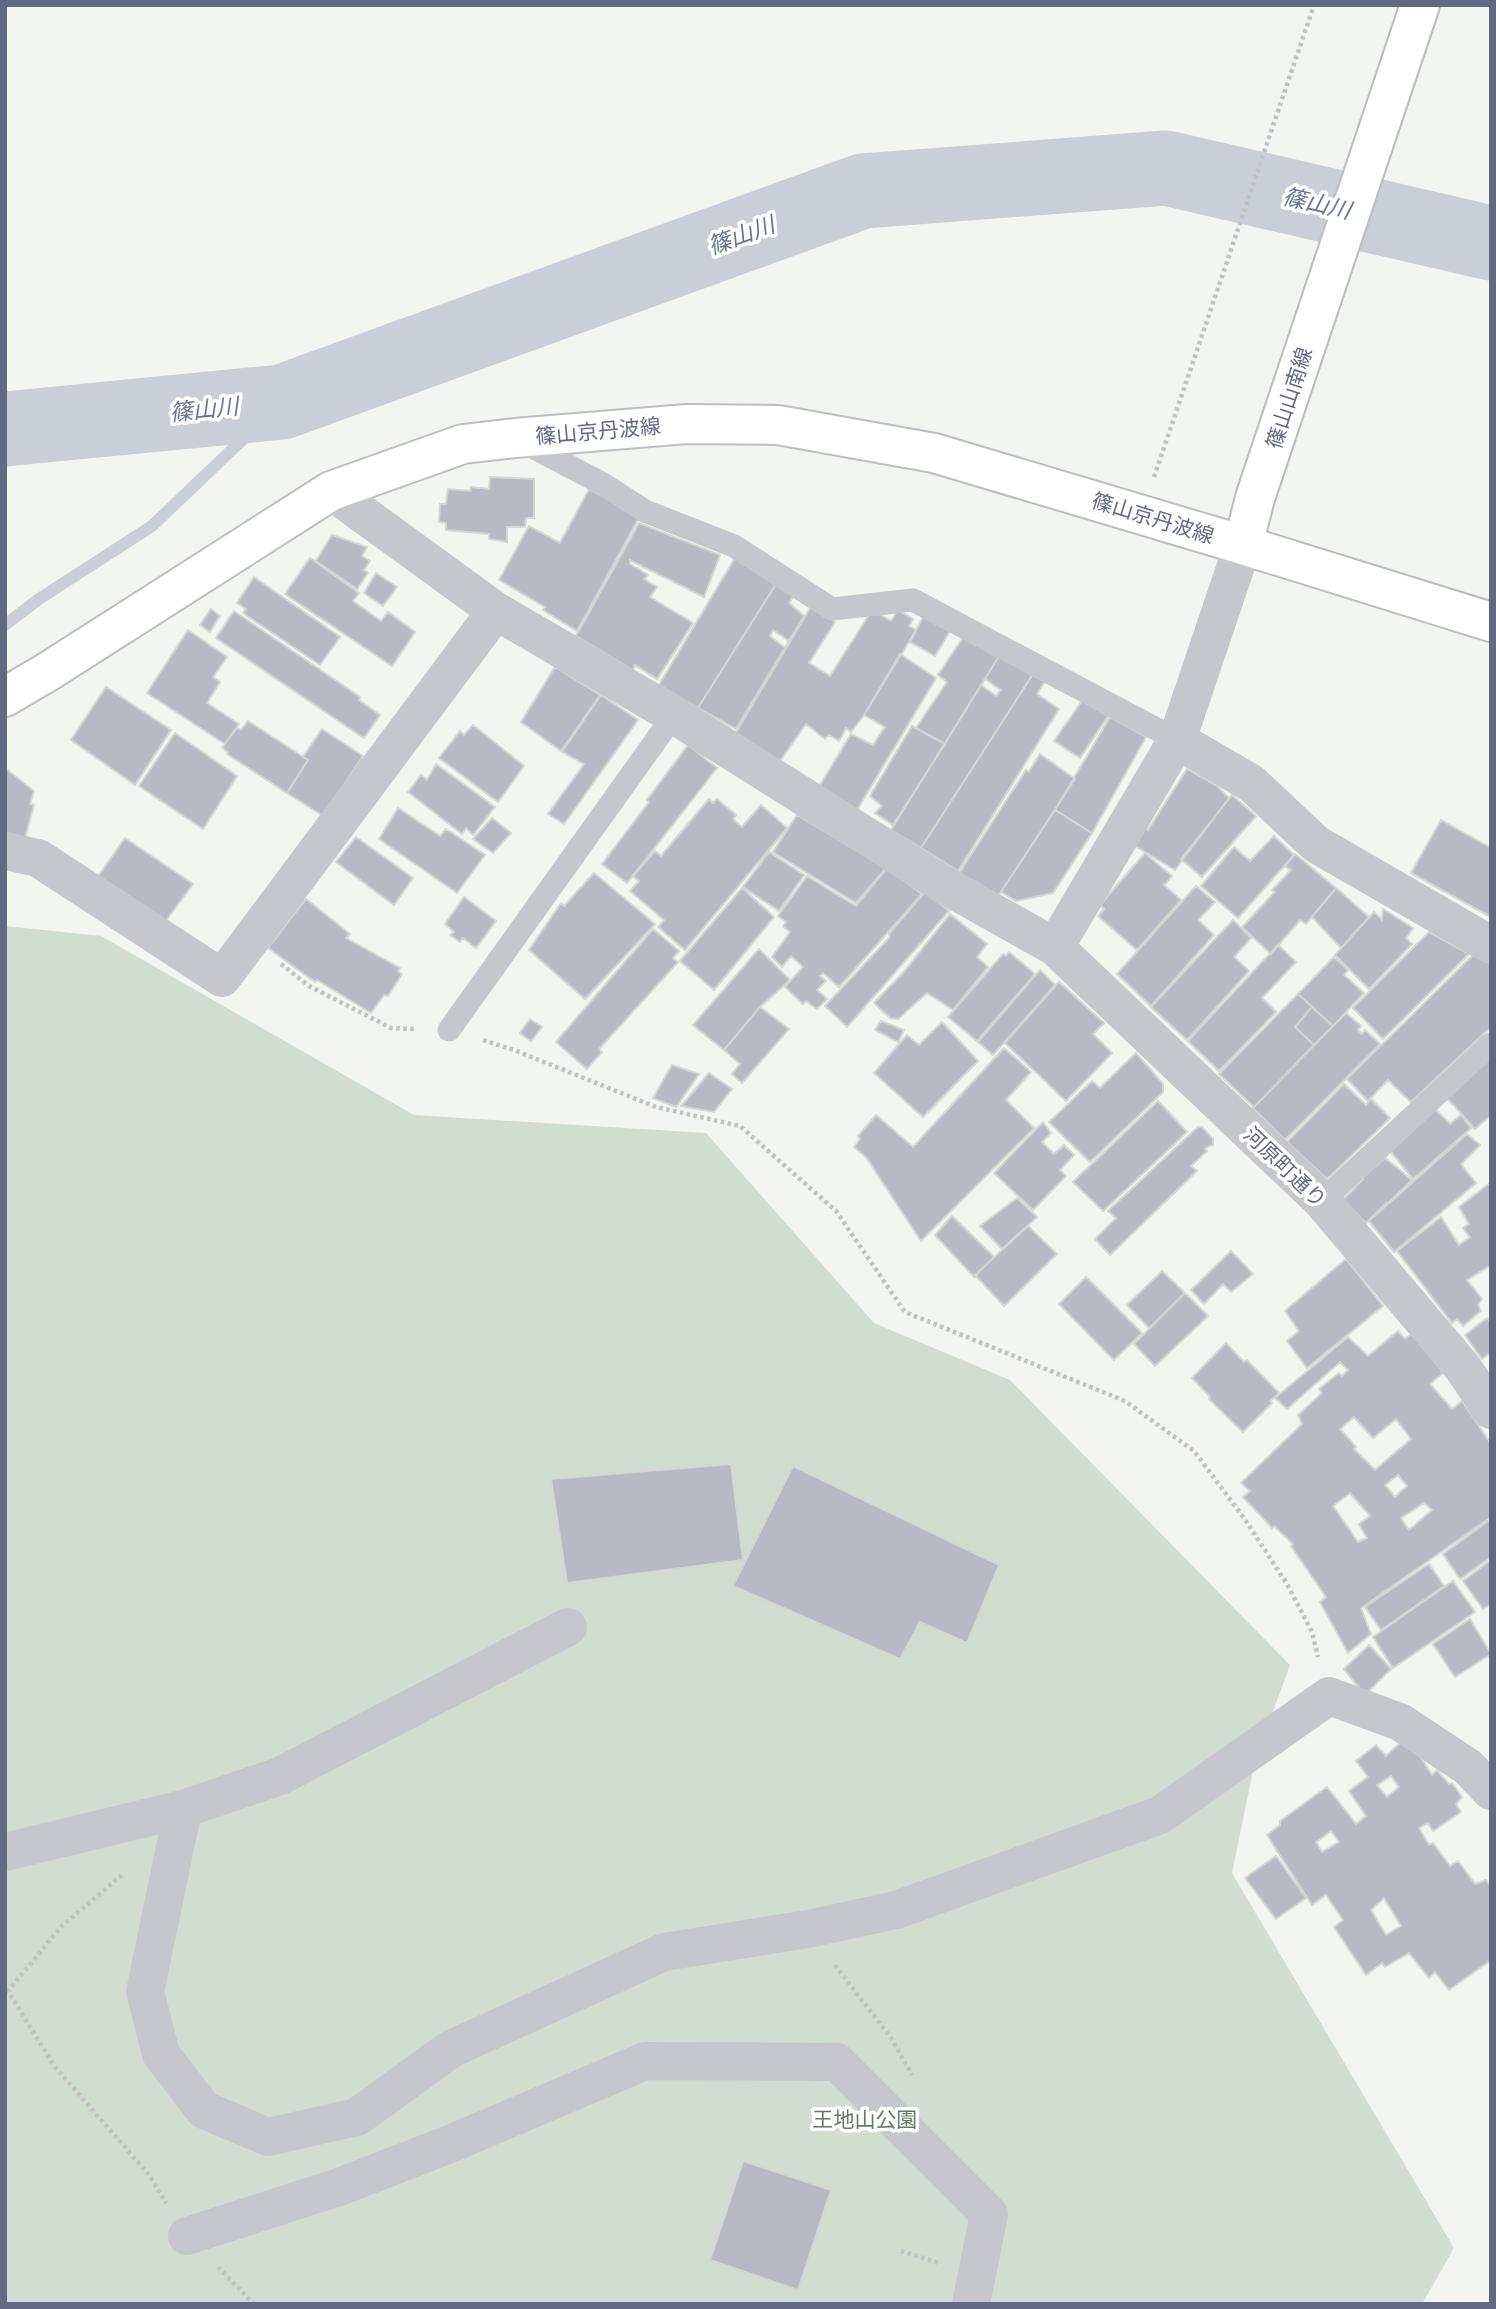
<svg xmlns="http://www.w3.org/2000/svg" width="1496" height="2309" font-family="'PT Sans Narrow','Noto Sans JP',sans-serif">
<rect width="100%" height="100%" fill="#f3f5f0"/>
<!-- green -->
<path fill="#d2ddd1" d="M5 926 101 936 414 1115 706 1133 874 1323 1010 1380 1290 1665 1255 1761 1232 1873 1454 2248 1422 2304H5Z"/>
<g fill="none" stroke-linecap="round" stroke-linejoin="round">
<!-- stream -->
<path stroke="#caced6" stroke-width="12" d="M5 625 39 599 152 526 282 402"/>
<!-- river -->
<path stroke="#caced6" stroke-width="75" d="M5 429 282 402 863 191 1166 168 1491 243"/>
</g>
<!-- building -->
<path fill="#b7bac2" stroke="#d5d6d3" stroke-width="2" fill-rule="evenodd" d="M490 477 534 479V518H526L525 527H507V542L489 539V534L446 530V523L439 522 440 504H446L448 489 470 491 471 487 489 489Z
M589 489 640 516 577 631 543 610 545 607 499 580 529 526 560 543Z
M639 523 720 555 704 597 630 560V564L648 575 644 579 657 587 650 597 693 623 657 679 635 665 633 670 576 636Z
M332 535 367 547 362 556 370 561 364 570 368 573 357 589 316 561Z
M310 558 359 593 353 601 381 621 388 612 415 632 392 666 285 594Z
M735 558 776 584 698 708 659 685Z
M376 573 397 587 383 606 364 593Z
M254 577 340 637 320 665 243 613 246 609 237 603Z
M776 584 794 595 789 603 804 616 736 729 698 708Z
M812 605 835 622 809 663 830 676 872 610 891 621 898 610 913 619 909 626 916 630 864 715 851 732 846 728 839 741 829 735 825 739 806 724 780 761 735 734Z
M211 609 220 616 210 632 200 625Z
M234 611 360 697 359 700 380 715 364 738 216 638Z
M923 617 950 631 935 656 910 642Z
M188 630 227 657 213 677 220 682 207 703 239 724 225 744 147 693Z
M773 630 789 641 785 648 770 636Z
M964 636 999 656 945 744 916 728 947 682 938 675Z
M900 654 936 678 857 810 819 787 851 734 873 745 885 727 864 715Z
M999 656 1033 674 921 848 891 830Z
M555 667 600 695 561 751 521 722Z
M1033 674 1045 681 1037 694 1059 709 958 871 921 848Z
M985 679 1001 690 996 696 981 685Z
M106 687 171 730 135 785 71 740Z
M601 695 638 720 564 824 548 814 584 764 562 752Z
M1082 701 1108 716 1080 758 1054 741Z
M1110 717 1146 737 1092 833 1055 810Z
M248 721 308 760 287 793 227 754 228 752 222 748 237 728 241 730Z
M473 725 524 766 498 802 439 758 460 731 464 735Z
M912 726 945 744 893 825 875 813 882 806 870 796Z
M322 729 363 756 323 816 287 793 308 760 303 757Z
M175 733 237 776 203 829 139 786Z
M688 745 717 768 627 883 602 864 649 802 647 800Z
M1040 754 1075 779 997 898 958 875 1026 770 1029 772Z
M436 764 495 807 473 835 466 828 462 834 408 792 421 775 427 780Z
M5 768 34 791 30 804 34 805 25 838 5 832Z
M1187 769 1217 786 1229 798 1175 870 1135 846 1146 827 1148 830Z
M1232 795 1256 816 1202 877 1181 859Z
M709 799 713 803 717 799 736 815 733 819 742 827 761 805 787 828 685 950 658 927 664 920 630 891 639 881 633 876 655 851 661 856Z
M398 808 440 836 446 829 485 855 457 893 379 839Z
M1055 810 1092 833 1053 893 1016 901 1001 892Z
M797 815 886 868 856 903 773 852Z
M492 818 511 833 493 853 473 839Z
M1441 820 1491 848V917L1411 873Z
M1274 836 1294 855 1238 918 1201 886 1234 847 1250 861Z
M356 837 413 878 394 905 336 862Z
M125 838 193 884 162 926 95 881Z
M769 852 804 875 779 911 743 887Z
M1145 853 1172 876 1164 885 1181 900 1137 950 1098 916 1104 909 1100 905Z
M1295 854 1336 888 1306 924 1300 920 1271 954 1242 927 1275 892 1272 890 1291 870 1285 866Z
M887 868 922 894 839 987 823 973 820 976 826 981 817 990 827 999 817 1009 806 1001 803 1004 785 987 803 967 791 956 782 967 772 957 790 932 783 926 786 922 778 916 807 876 856 906Z
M594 873 655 924 585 999 529 950 561 903 564 906Z
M1196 886 1215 902 1198 920 1214 935 1151 1006 1117 974Z
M742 888 774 917 714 990 680 961Z
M1336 888 1369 917 1341 948 1312 917Z
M925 892 949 911 847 1027 825 1006 890 937 889 934Z
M464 897 496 921 476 948 463 938 460 942 450 935 454 932 445 924Z
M306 899 350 934 346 938 400 968 398 971 402 974 388 996 384 995 371 1013 317 980 315 982 268 948Z
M1383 909 1413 928 1406 938 1412 944 1369 989 1335 955 1374 912 1382 920Z
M950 914 987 944 977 957 988 967 953 1010 927 993 898 1019 890 1018 874 1003 903 973Z
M1233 920 1251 938 1234 957 1249 971 1187 1040 1151 1007Z
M653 929 679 951 673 958 678 962 599 1049 602 1052 587 1069 556 1042Z
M1429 932 1469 954 1383 1039 1353 1008Z
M1278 945 1296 962 1262 998 1276 1012 1219 1071 1188 1041Z
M759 949 790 980 760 1007 724 1050 693 1025Z
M1009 952 1035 974 977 1041 948 1017 1003 954 1006 956Z
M1474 954 1491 963V1027L1411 1102 1388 1080 1368 1101 1347 1079Z
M1334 957 1348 970 1344 975 1364 993 1333 1026 1298 994Z
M1040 970 1055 985 993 1055 978 1042Z
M1059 982 1104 1023 1093 1034 1112 1053 1066 1101 1005 1043Z
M1298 994 1312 1007 1295 1027 1314 1045 1254 1107 1219 1074Z
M760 1007 789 1029 742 1083 732 1074 740 1064 724 1050Z
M1312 1007 1333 1026 1314 1045 1295 1027Z
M1346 1013 1361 1026 1358 1030 1362 1034 1365 1030 1380 1044 1285 1140 1253 1108Z
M530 1019 542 1027 531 1041 520 1033Z
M881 1021 904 1030 898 1042 875 1030Z
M942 1022 978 1061 923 1117 874 1073 907 1035 919 1045Z
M1004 1048 1031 1072 1006 1100 1034 1128 921 1241 866 1157 854 1147 860 1139 858 1136 876 1115 913 1147Z
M1136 1053 1163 1084V1092L1090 1162 1049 1122 1092 1081 1100 1088Z
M1491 1055V1115L1475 1129 1446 1097Z
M672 1065 699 1074 676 1107 653 1098Z
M709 1073 732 1089 714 1112 681 1106Z
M1344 1084 1366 1105 1371 1099 1390 1118 1327 1179 1287 1142Z
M1158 1101 1187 1132 1103 1211 1073 1182Z
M1431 1105 1450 1124 1461 1115 1471 1128 1413 1179 1388 1148Z
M1043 1122 1051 1133 1042 1142 1054 1154 1064 1145 1074 1155 1060 1170 1066 1176 1033 1210 994 1173Z
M1198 1127H1202L1213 1139V1145L1207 1147 1205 1149 1207 1151 1191 1166 1197 1171 1110 1255 1095 1239 1116 1218 1108 1211Z
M1467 1134 1480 1145 1461 1164 1476 1183 1394 1252 1369 1221Z
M1385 1158 1412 1180 1387 1204 1386 1203 1366 1223 1343 1200 1363 1179 1362 1178Z
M1491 1182V1265L1467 1280 1482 1299 1478 1305 1481 1311 1463 1326 1457 1319 1452 1323 1397 1251 1441 1217 1459 1245 1470 1237 1463 1228 1469 1224 1459 1207Z
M1017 1198 1037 1217 1002 1249 980 1226Z
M952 1216 994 1257 974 1277 935 1235Z
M1028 1226 1057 1254 1004 1306 975 1275Z
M1231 1251 1253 1274 1231 1292 1223 1284 1204 1304 1191 1290Z
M1346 1259 1383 1306 1307 1368 1287 1341 1299 1331 1285 1311Z
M1162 1271 1185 1293 1149 1328 1127 1305Z
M1086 1277 1142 1333 1114 1360 1059 1304Z
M1185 1293 1208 1316 1155 1366 1134 1344Z
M1487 1318 1491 1322V1352L1482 1359 1465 1335Z
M1398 1331 1405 1339 1414 1332 1443 1373 1430 1384 1452 1409 1462 1401 1491 1444V1517L1361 1608 1371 1634 1348 1653 1320 1602 1326 1597 1291 1546 1293 1544 1274 1526 1272 1528 1243 1497 1250 1491 1241 1483 1302 1424 1298 1415 1322 1393 1319 1389 1339 1373 1342 1376 1348 1370 1340 1362 1287 1409 1275 1398 1348 1337 1368 1356ZM1354 1417 1373 1438 1396 1419 1411 1439 1375 1470 1354 1449 1356 1447 1340 1429ZM1398 1475 1407 1486 1395 1497 1385 1485ZM1350 1493 1370 1516 1359 1524 1367 1538 1358 1542 1333 1506ZM1424 1503 1432 1510 1409 1530 1401 1518Z
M1226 1343 1244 1362 1247 1360 1279 1393 1270 1401 1272 1403 1243 1432 1209 1399 1210 1397 1192 1378Z
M731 1464 743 1560 567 1583 551 1479Z
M793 1466 999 1565 967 1643 920 1622 900 1659 733 1586Z
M1491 1519V1557L1460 1579 1443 1554Z
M1491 1560V1604L1483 1609 1463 1581Z
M1429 1564 1444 1586 1381 1630 1365 1607Z
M1453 1581 1475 1612 1393 1668 1373 1637Z
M1470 1619 1491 1654 1455 1677 1433 1644Z
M1369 1645 1391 1669 1365 1695 1344 1669Z
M1402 1741 1412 1744 1432 1775 1437 1770 1449 1784 1452 1783 1462 1797 1456 1804 1461 1812 1433 1831 1428 1823 1419 1828 1429 1845 1433 1843 1450 1866 1458 1861 1475 1884 1486 1880 1491 1887V1960L1449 1990 1435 1972 1429 1978 1409 1953 1385 1967 1382 1963 1366 1975 1334 1927 1343 1920 1326 1895 1312 1905 1267 1835 1280 1825V1821L1327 1787 1356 1824 1366 1816 1349 1791 1368 1777 1356 1761 1376 1745 1386 1756ZM1391 1776 1399 1787 1387 1797 1377 1785ZM1331 1831 1339 1842 1322 1852 1316 1842ZM1384 1898 1401 1926 1386 1935 1371 1910Z
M1276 1856 1306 1898 1276 1919 1245 1878Z
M743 2161 831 2190 798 2290 710 2260Z"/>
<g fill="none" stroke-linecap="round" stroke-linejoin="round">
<defs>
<path id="secondary" d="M5 697 49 671 331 491 463 444 515 438 687 424 778 425 934 453 1243 545"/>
<path id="primary" d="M1420 5 1255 498 1243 545 1491 622"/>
</defs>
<!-- secondary casing -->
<use href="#secondary" stroke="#bcbec4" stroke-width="42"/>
<!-- primary casing -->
<use href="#primary" stroke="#babcc1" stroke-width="42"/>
<!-- path -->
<path stroke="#c1c1c3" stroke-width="4.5" stroke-dasharray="3.5 3.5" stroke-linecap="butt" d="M1154 477 1314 5
M281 964 309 986 391 1028 416 1029
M483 1040 514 1050 656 1107 740 1126 836 1211 905 1312 1125 1401 1194 1451 1244 1518 1287 1584 1312 1632 1318 1657
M122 1875 61 1927 8 1991 55 2067 149 2175 166 2203
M835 1965 891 2038 912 2075
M901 2251 939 2263
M218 2267 254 2304"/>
<!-- lane -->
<path stroke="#c6c7cc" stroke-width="23" d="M521 441 603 484 645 511 734 546 832 609 913 600 1177 740
M449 1030 674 715
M1322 1201 1491 1044"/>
<!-- street -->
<path stroke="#c6c7cc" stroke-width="38" d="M331 491 496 611 674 715 941 883 1055 947 1322 1201 1463 1368 1491 1410
M1177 740 1251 783 1316 844 1491 945
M5 851 38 858 222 978 496 611
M1055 947 1177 740 1243 545
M183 1809 145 1992 161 2054 204 2110 268 2137 357 2117 451 2049 664 1952 808 1929 896 1910 1160 1815 1329 1696 1400 1722 1468 1767 1491 1791
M5 1852 183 1809 280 1776 568 1627
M187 2236 339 2187 450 2144 645 2061 837 2062 989 2214 971 2304"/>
<!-- secondary -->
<use href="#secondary" stroke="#fff" stroke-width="38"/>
<!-- primary -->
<use href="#primary" stroke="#fff" stroke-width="38"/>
</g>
<g text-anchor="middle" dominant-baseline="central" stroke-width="7" stroke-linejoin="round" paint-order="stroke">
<!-- street labels -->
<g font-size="21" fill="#616984" stroke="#fff">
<text transform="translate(1289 398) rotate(-72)">篠山山南線</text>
<text transform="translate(598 431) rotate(-5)">篠山京丹波線</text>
<text transform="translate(1153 518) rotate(17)">篠山京丹波線</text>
<text transform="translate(1285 1167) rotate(44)">河原町通り</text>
</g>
<!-- park labels -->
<g font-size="21" fill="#607b64" stroke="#fff">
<text x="865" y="2119">王地山公園</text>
</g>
<!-- water labels -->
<g font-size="23" font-style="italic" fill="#667690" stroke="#fff">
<text transform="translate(1317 203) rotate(13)">篠山川</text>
<text transform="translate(741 235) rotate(-20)">篠山川</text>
<text transform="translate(204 409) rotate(-6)">篠山川</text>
</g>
</g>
<!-- border -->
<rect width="1496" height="2309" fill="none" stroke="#616984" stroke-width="14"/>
</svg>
